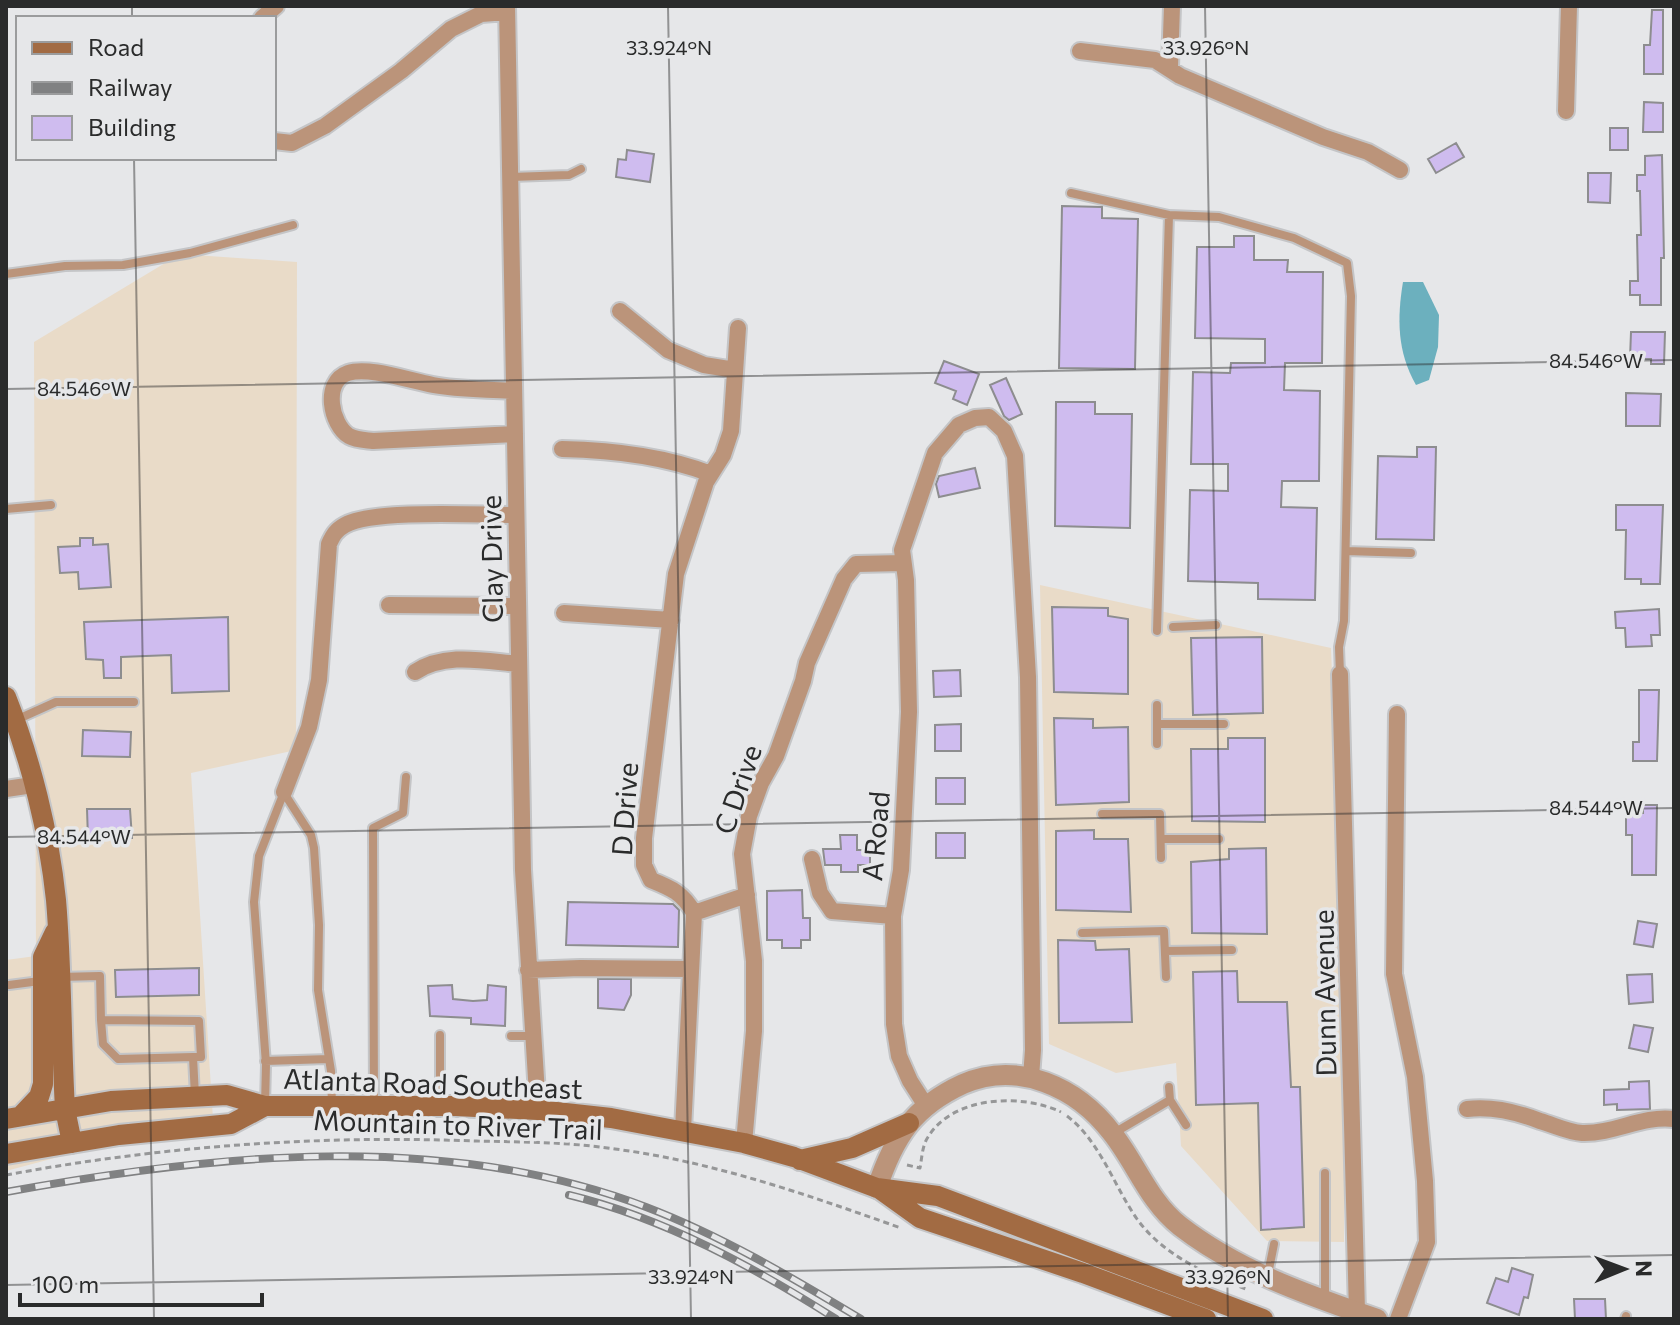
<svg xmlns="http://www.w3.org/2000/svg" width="1680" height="1325" font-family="Commissioner,sans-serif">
<rect width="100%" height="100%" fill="#e6e7e9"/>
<!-- commercial -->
<path fill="#e9dbc8" d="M180 254 297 262 296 750 191 773 214 1135 77 1152 6 1171V960L36 956 34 342Z
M1040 585 1331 648 1344 996V1242L1267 1241 1181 1146 1176 1063 1116 1073 1049 1044Z"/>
<!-- water -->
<path fill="#6cb0be" d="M1403 282H1423L1439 315 1438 347 1429 380 1416 385C1397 352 1397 318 1403 282Z"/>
<!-- building -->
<path fill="#cfbcef" stroke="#8d8d8f" stroke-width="2" d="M1652 10H1663V74H1644V45H1650Z
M1644 102 1663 103V132H1643Z
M1610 128H1628V150H1610Z
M1456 143 1464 157 1436 173 1428 159Z
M627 150 654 154 650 182 616 177 618 159 626 160Z
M1662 155 1664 258H1661V305H1640V295H1630V281H1638L1637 235H1641L1640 191H1637V175H1645V156Z
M1588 173H1611L1610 203 1588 202Z
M1062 206 1102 207V218L1138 219 1135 369 1059 368Z
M1234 236H1254V260H1288L1287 272H1323L1322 363H1285L1284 390 1320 391 1319 481H1282L1281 507 1317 508 1315 600 1258 599V583L1188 581 1190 490 1228 491V464H1191L1193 372 1230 373 1231 363H1265V339L1195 338 1197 247H1234Z
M1631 332H1665L1664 364H1651V359H1630Z
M944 361 979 374 967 405 953 399 956 391 935 383Z
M1006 378 1022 414 1009 420 1004 416 990 385Z
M1626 393 1661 394 1660 426H1626Z
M1056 402H1095V414H1132L1130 528 1055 526Z
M1417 447H1436L1434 540 1376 539 1378 456 1417 457Z
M975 468 980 488 939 497 936 484 939 476Z
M1616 505H1663L1660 584H1641V579H1625L1626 530H1616Z
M80 538H93V545L108 544 111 587 79 589 78 572 60 573 58 547 80 546Z
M1052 607 1108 608V616L1128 619V694L1054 692Z
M1659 609 1660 635H1651L1652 646 1626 647 1625 628H1616L1615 612Z
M228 617 229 691 172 693 171 655 121 657V678H104L103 660 86 659 84 622Z
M1262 637 1263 713 1193 715 1191 638Z
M960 670 961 696 934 697 933 671Z
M1639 690H1659L1657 761H1633V742H1639Z
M1054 718 1093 719V728L1128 727 1129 802 1056 805Z
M961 724V751H935V725Z
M83 730 131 732 130 757 82 756Z
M1228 738H1265V822L1192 821 1191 749H1228Z
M936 778H965V804H936Z
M1643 805H1657L1656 875H1632V835H1626V813H1643Z
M87 809H130L132 838 88 839Z
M1094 830V839H1128L1131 912 1056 910V831Z
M936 833H965V858H936Z
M840 835H857V850H870V865H858V872H841V865H825L823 849H841Z
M1266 848 1267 934 1192 933 1191 862 1229 859V849Z
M802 890 803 918H810V940H801V948H782V940H767V891Z
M568 902 673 904 679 910 678 947 566 945Z
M1638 921 1657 924 1653 947 1634 944Z
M1058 940 1095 941 1096 950 1129 949 1132 1022 1059 1023Z
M199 968V995L116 997 115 970Z
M1237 971 1238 1002H1287L1291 1087H1300L1304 1227 1261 1230 1258 1103 1196 1105 1193 972Z
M1652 974 1653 1002 1629 1004 1627 975Z
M598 979H631V995L624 1010 598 1008Z
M452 985 453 999 473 1001 487 1000 488 985 506 987 505 1026 471 1024V1018L430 1016 428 986Z
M1634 1025 1653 1028 1648 1052 1629 1048Z
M1649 1081 1650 1109 1617 1110V1104L1604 1105V1090L1629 1089V1082Z
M1512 1268 1533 1275 1528 1298 1524 1297 1519 1315 1487 1303 1496 1278 1508 1282Z
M1574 1299H1605L1606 1319H1575Z"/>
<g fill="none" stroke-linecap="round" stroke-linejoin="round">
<defs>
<path id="service" d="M511 177 569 175 581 169
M1071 193 1169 215 1219 217 1294 238 1347 263 1351 296 1344 621 1339 647 1340 674
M6 274 65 266 123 265 190 253 293 225
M6 509 51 505
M1346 551 1411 553
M1173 627 1216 625
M1157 631 1169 215
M1157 705V744
M16 720 56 702H134
M1157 724H1224
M284 793 311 835 314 848 319 925 318 990 331 1071 332 1106
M1102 814H1160L1161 858
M1161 839H1219
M1082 933 1164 931 1166 977
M1165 951 1232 950
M59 977 100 976 101 1020 199 1021 201 1057H193L195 1096
M9 985 40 981
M101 1020 103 1044 118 1059 193 1057
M511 1036H533
M265 1061 329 1059
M1170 1100 1186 1125
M374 1105 373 828 403 813 406 777
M440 1105V1035
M265 1106 266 1064 254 902 259 856 284 792
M1114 1133 1170 1100 1169 1087
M1325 1173V1299
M1268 1274 1274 1244
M1625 1319 1626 1316"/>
<path id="minor" d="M507 6 523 870 538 1110
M262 18 276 6
M1080 51 1155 60 1180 76 1323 137 1368 152 1400 170
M1170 67 1172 6
M1566 111 1569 6
M274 141 292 143 325 126 401 71 451 29 481 14 507 12
M620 311 668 350 704 365 735 370
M514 391C487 389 459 390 433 385 410 381 369 366 348 373 322 382 331 425 349 436 356 440 365 440 373 441L515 434
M562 449C613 450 664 456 711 474
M389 605 518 606
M564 613 671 620
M415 672C445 652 484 661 519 664
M1340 674 1357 1312
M1397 714 1394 974 1415 1077 1425 1181 1427 1242 1398 1319
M6 789 33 785
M284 792 309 727 319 680 329 544C333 535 336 530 345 525 373 509 479 515 515 515
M812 859 820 893 832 911 893 916
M694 913 747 895
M528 970 580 968 690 969
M926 1106 910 1081 899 1056 894 1024 893 916 901 870 909 712 906 580 902 550 935 453 959 425 975 418 989 417 1004 431 1015 456 1028 677 1033 1050 1031 1077
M1467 1109C1492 1106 1517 1112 1540 1121 1554 1125 1568 1132 1582 1133 1615 1134 1642 1115 1674 1119
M683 1130 694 913C683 893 671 888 651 880L644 865V838L676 574 706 482 723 455 731 431 738 328
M744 1143 754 1031V961L742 854 749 816 761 783 776 756 803 681 807 663 844 579 856 564 903 563"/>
<path id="tertiary" d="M877 1188C894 1137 913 1107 963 1084 1018 1060 1077 1087 1112 1133 1136 1163 1149 1202 1180 1226 1238 1271 1308 1295 1377 1319"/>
<path id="secondary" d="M6 697C31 760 49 833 56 900 62 969 61 1040 65 1109L72 1143
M21 1116 39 1097 43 1084V957L55 932
M6 1119 111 1101 227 1095 265 1106H456L538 1110 611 1118 744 1143 794 1157 877 1188 938 1196 1263 1319
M6 1154 119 1135 231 1124 265 1106
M800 1160 852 1148 909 1123
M881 1190 920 1218 1083 1273 1206 1319"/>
</defs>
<!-- service casing -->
<use href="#service" stroke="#c4c5c7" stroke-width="12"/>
<!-- minor casing -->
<use href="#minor" stroke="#c4c5c7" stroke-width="20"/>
<!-- tertiary casing -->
<use href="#tertiary" stroke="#c4c5c7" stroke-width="24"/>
<!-- secondary casing -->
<use href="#secondary" stroke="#c4c5c7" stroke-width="24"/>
<!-- path -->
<path stroke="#969798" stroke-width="3" stroke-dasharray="6 4" stroke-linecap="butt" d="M1067 1116C1100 1141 1114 1186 1137 1219 1162 1254 1207 1275 1246 1289
M907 1165 920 1168C922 1158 922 1146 928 1137 953 1096 1021 1093 1061 1112
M6 1175C162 1146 318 1135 476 1141 523 1142 569 1142 615 1149 714 1162 808 1195 901 1228"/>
<!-- service -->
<use href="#service" stroke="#bb947a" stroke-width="8"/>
<!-- minor -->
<use href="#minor" stroke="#bb947a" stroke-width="16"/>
<!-- tertiary -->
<use href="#tertiary" stroke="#bb947a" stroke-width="20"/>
<!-- secondary -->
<use href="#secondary" stroke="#a26b43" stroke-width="20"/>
<defs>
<path id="rail" d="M6 1192C214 1154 444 1130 646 1207 722 1236 791 1277 861 1319
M569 1195C664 1218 754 1267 836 1319"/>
</defs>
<!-- rail casing -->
<use href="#rail" stroke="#808182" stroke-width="8"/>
<!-- rail -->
<use href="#rail" stroke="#e6e7e9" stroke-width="5" stroke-dasharray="15" stroke-linecap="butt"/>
</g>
<!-- ticks -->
<path fill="none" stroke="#2a2b2b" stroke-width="2" stroke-opacity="0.45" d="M132 6V18M668 6 691 1319M1205 6 1228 1319M134 158 154 1319M6 389 1674 360M6 837 1674 808M6 1285 1674 1255"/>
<g text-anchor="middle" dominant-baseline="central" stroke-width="7" stroke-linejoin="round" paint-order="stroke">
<!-- street labels -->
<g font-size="28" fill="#2a2b2b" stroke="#e6e7e9">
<text transform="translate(491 559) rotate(-91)">Clay Drive</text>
<text transform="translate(737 789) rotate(-71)">C Drive</text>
<text transform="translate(624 809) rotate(-86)">D Drive</text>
<text transform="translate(875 836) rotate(-85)">A Road</text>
<text transform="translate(1324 993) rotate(-91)">Dunn Avenue</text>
<text transform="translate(433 1083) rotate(2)">Atlanta Road Southeast</text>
<text transform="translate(458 1124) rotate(2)">Mountain to River Trail</text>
</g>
</g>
<g font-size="20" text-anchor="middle" fill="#2a2b2b" stroke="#e6e7e9" stroke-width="7" stroke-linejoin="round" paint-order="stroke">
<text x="669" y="55">33.924°N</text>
<text x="1206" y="55">33.926°N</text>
<text x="1596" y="368">84.546°W</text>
<text x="84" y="396">84.546°W</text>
<text x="1596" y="815">84.544°W</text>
<text x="84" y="844">84.544°W</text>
<text x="691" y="1284">33.924°N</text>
<text x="1228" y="1284">33.926°N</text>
</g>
<!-- border -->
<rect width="1680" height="1325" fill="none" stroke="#2a2b2b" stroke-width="16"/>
<!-- legend -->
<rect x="16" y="16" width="260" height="144" fill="#e6e7e9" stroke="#9b9c9d" stroke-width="2"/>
<rect x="32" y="42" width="40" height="12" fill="#a26b43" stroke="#9b9c9d" stroke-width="2"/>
<text x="88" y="56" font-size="24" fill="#2a2b2b">Road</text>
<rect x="32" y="82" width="40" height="12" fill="#808182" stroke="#9b9c9d" stroke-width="2"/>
<text x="88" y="96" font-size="24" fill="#2a2b2b">Railway</text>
<rect x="32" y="116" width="40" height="24" fill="#cfbcef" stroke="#9b9c9d" stroke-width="2"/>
<text x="88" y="136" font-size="24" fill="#2a2b2b">Building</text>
<!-- north arrow -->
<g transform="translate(1624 1269) rotate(89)" stroke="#e6e7e9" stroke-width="6" paint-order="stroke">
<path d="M0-6L14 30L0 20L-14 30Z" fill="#2a2b2b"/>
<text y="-12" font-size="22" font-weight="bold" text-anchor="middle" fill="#2a2b2b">N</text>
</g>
<!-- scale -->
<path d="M20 1293v12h242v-12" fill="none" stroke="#2a2b2b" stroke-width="4"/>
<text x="32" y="1293" font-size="24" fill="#2a2b2b" stroke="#e6e7e9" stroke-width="6" paint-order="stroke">100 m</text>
</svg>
